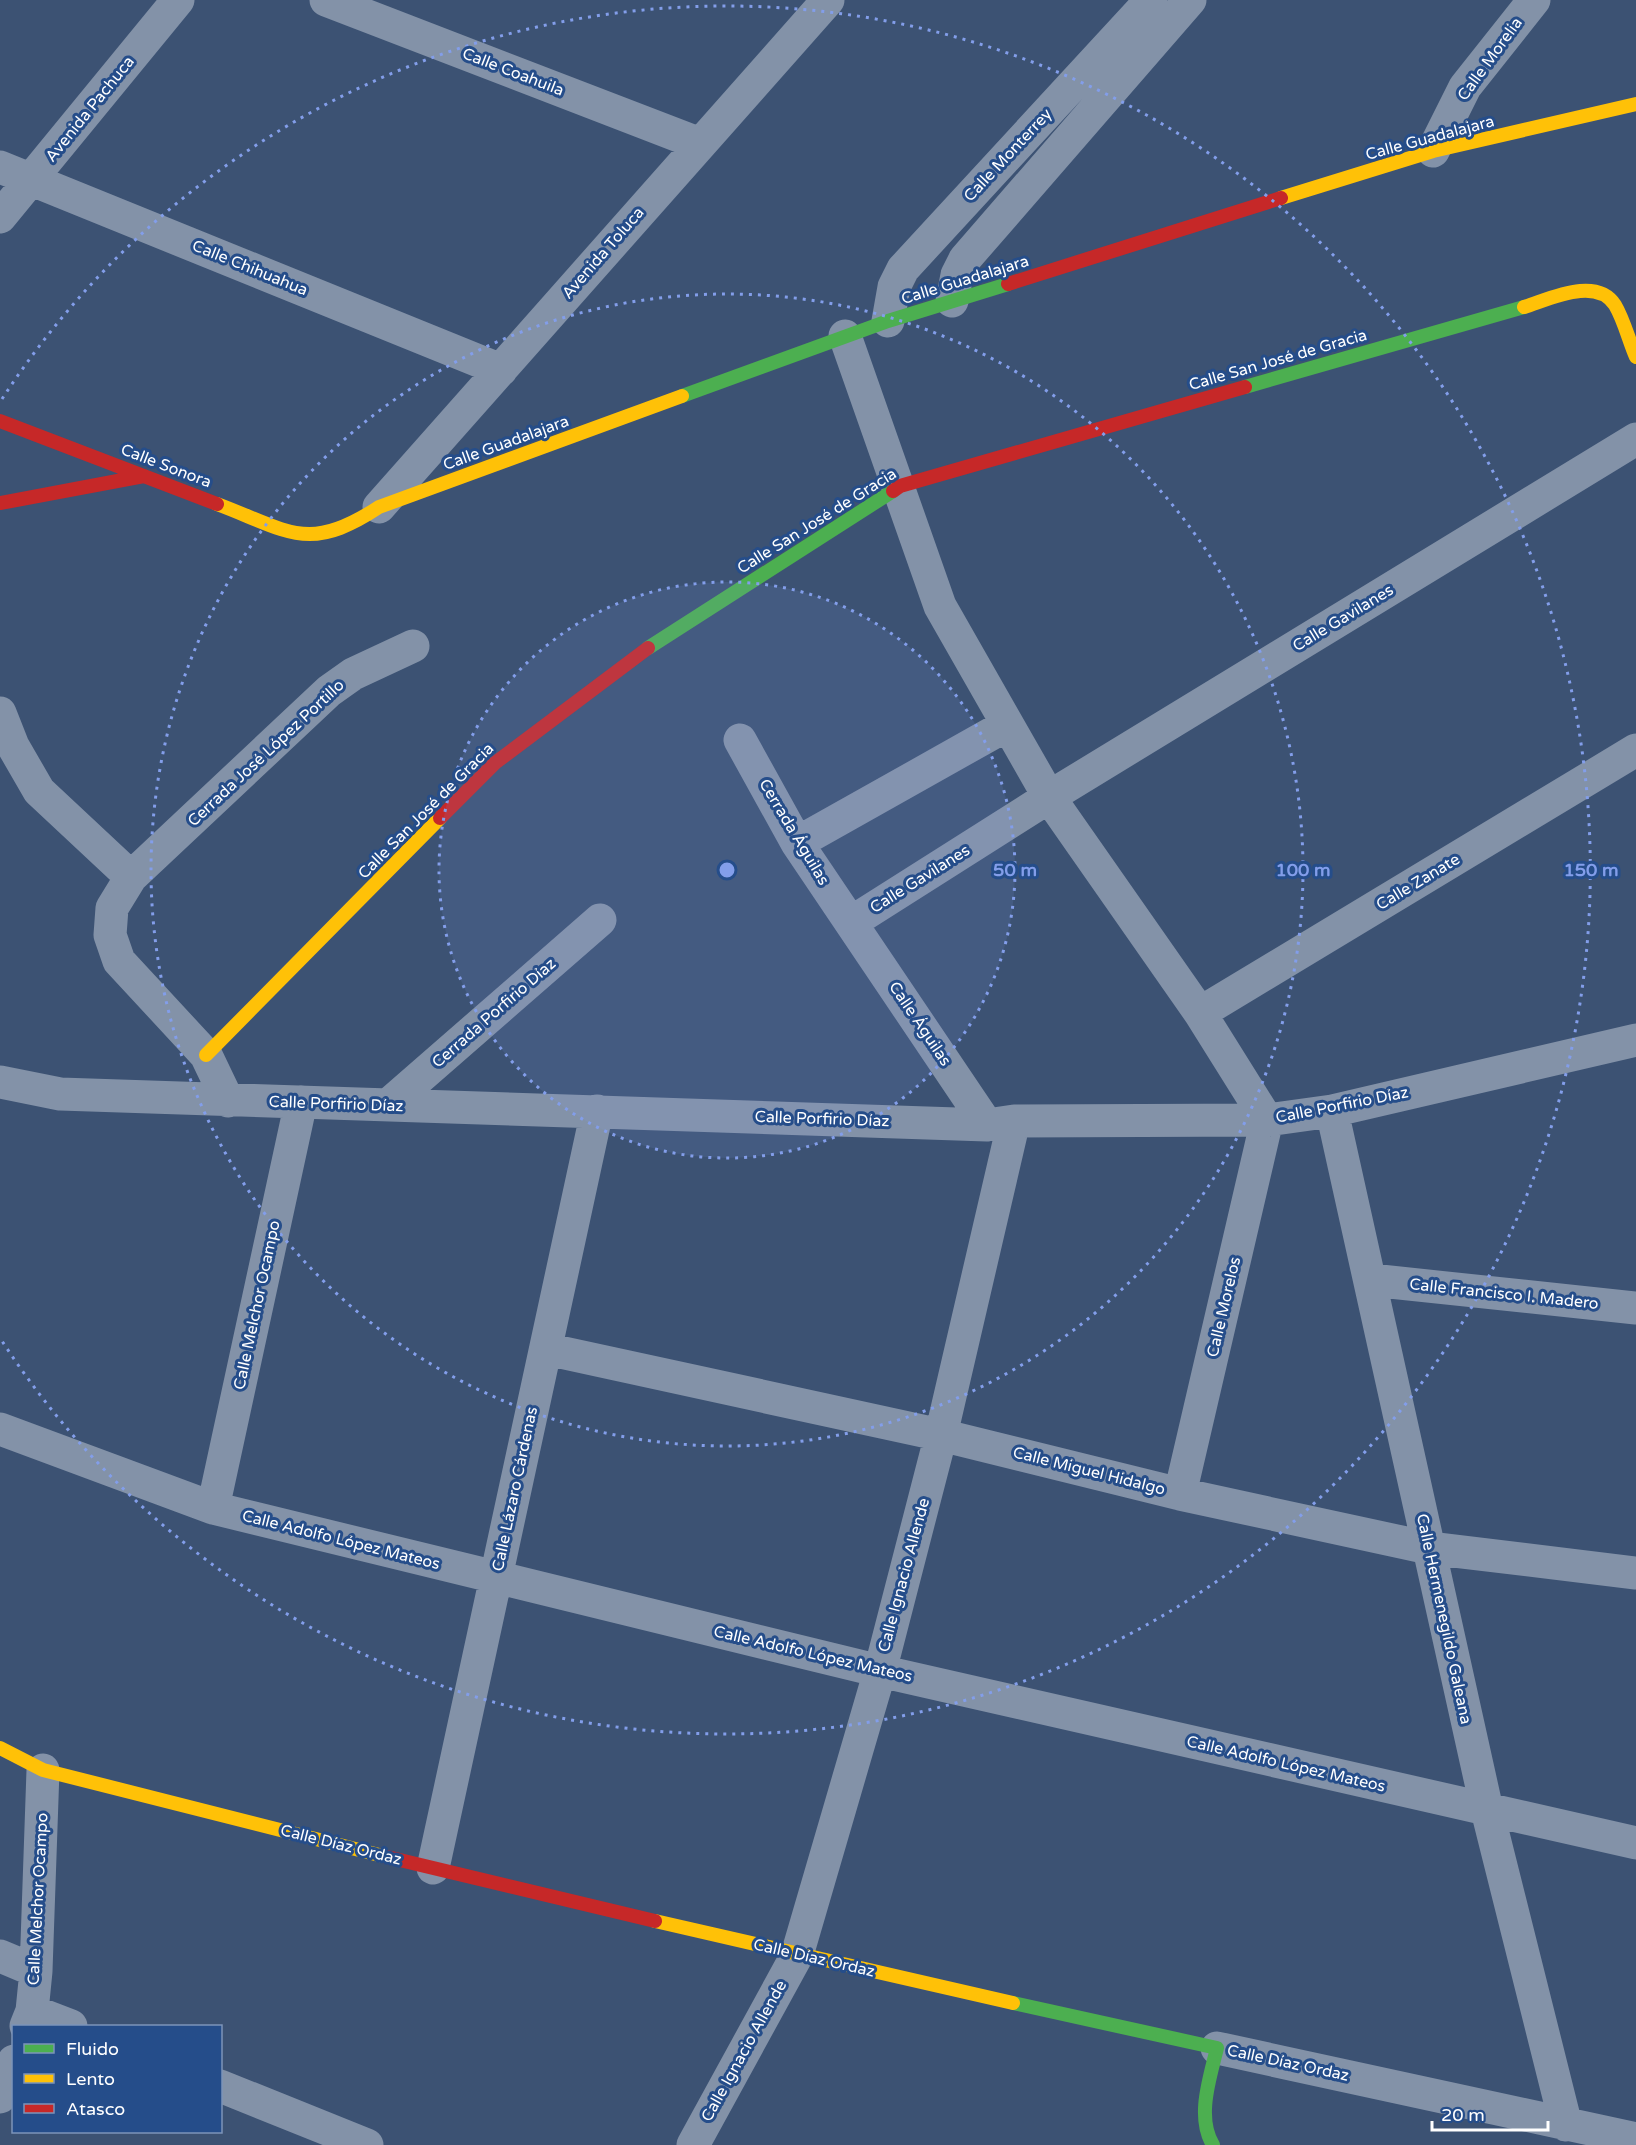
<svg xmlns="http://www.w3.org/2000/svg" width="1636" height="2145" font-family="'Varela Round',sans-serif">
<rect width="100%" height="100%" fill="#3c5273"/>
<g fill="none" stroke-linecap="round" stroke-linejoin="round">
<!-- street -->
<path stroke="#8392a8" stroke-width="33" d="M326 0 700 144
M1433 151 1465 87 1534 0
M0 167 501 370
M0 217 178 0
M952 301 957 275 965 259 1190 0
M888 321 894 287 903 269 1151 0
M845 336 940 606 1049 797 1200 1013 1267 1120 1180 1494
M379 507 828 0
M0 713 13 746 39 791 131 877
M740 740 797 843 987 1125
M797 843 1007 725
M852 922 1049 797 1636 439
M1200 1013 1636 750
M0 1082 60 1094 987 1125 1014 1121 1267 1120 1332 1111 1636 1040
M228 1101 206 1055 119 961 110 935 112 908 131 877 329 691 353 674 413 646
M388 1105 600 920
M1332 1111 1487 1810 1566 2125
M1371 1280 1636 1308
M546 1349 941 1435 1180 1494 1429 1548 1636 1573
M0 1429 213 1508 880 1671 1636 1843
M213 1508 301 1102
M433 1868 597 1111
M0 1956 36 1971
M32 2011 71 2026
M26 2026 32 2011 36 1971 43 1770
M1217 2048 1636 2139
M220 2086 367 2145
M0 2097 14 2061
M693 2145 797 1955 880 1671 941 1435 1014 1121"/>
<!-- fast -->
<path stroke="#4caf50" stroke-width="14" d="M1245 387 1524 307
M682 396 888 321 1008 284
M648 648 893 491
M1013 2003 1217 2048C1210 2078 1196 2117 1213 2145"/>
<!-- slow -->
<path stroke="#ffc107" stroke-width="14" d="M1281 198 1433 151 1636 104
M1524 307C1550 299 1596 276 1615 305 1624 320 1629 341 1636 357
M217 504C289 531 308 554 379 507L682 396
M206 1055 440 818
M0 1748 43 1770 383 1856
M655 1921 1013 2003"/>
<!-- jam -->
<path stroke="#c62828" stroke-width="14" d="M1008 284 1281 198
M0 421 217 504
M893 491 900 486 1245 387
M0 503 144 476
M440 818 495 763 648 648
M383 1856 655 1921"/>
</g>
<!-- distance rings -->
<circle cx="727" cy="870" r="288" fill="#839eea" fill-opacity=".12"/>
<g fill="none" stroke="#839eea" stroke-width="3" stroke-dasharray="3 6">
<circle cx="727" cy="870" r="288"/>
<circle cx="727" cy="870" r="576"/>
<path d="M2 399A864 864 0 1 1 2 1341"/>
</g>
<g text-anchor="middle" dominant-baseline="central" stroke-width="6" stroke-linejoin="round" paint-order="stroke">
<!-- street labels -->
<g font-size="16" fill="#fff" stroke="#254d8a">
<text transform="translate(1490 59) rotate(-54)">Calle Morelia</text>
<text transform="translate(513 72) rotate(21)">Calle Coahuila</text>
<text transform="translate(90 109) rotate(-51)">Avenida Pachuca</text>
<text transform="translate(1430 138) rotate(-15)">Calle Guadalajara</text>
<text transform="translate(1008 155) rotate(-47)">Calle Monterrey</text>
<text transform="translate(603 253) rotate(-49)">Avenida Toluca</text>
<text transform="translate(250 268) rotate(22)">Calle Chihuahua</text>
<text transform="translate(965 280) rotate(-17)">Calle Guadalajara</text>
<text transform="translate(1278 360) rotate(-16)">Calle San José de Gracia</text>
<text transform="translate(506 443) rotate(-20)">Calle Guadalajara</text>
<text transform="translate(166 466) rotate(21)">Calle Sonora</text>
<text transform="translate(817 521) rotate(-32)">Calle San José de Gracia</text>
<text transform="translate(1343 618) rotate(-31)">Calle Gavilanes</text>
<text transform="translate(266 753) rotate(-43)">Cerrada José López Portillo</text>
<text transform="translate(426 811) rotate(-45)">Calle San José de Gracia</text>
<text transform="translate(794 832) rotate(59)">Cerrada Águilas</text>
<text transform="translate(920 879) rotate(-32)">Calle Gavilanes</text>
<text transform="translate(1418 882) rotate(-31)">Calle Zanate</text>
<text transform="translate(494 1013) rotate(-41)">Cerrada Porfirio Díaz</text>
<text transform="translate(920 1024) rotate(56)">Calle Águilas</text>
<text transform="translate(336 1104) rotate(2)">Calle Porfirio Díaz</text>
<text transform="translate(1342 1105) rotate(-11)">Calle Porfirio Díaz</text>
<text transform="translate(822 1119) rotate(2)">Calle Porfirio Díaz</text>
<text transform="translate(1504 1294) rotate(6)">Calle Francisco I. Madero</text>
<text transform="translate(257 1305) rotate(-78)">Calle Melchor Ocampo</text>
<text transform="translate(1224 1307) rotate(-77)">Calle Morelos</text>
<text transform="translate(1089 1471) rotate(14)">Calle Miguel Hidalgo</text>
<text transform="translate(515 1489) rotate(-78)">Calle Lázaro Cárdenas</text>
<text transform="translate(341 1540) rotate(14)">Calle Adolfo López Mateos</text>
<text transform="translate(904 1575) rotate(-75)">Calle Ignacio Allende</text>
<text transform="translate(1444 1619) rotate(78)">Calle Hermenegildo Galeana</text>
<text transform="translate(813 1654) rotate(13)">Calle Adolfo López Mateos</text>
<text transform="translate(1286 1764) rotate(13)">Calle Adolfo López Mateos</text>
<text transform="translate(341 1845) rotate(14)">Calle Díaz Ordaz</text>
<text transform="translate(38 1899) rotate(-87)">Calle Melchor Ocampo</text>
<text transform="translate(814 1958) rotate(13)">Calle Díaz Ordaz</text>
<text transform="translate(744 2051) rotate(-61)">Calle Ignacio Allende</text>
<text transform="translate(1288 2063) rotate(12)">Calle Díaz Ordaz</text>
</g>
</g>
<circle cx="727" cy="870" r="9" fill="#839eea" stroke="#254d8a" stroke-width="3"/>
<g font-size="18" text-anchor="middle" font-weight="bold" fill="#839eea" stroke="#254d8a" stroke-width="6" stroke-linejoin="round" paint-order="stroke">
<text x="1015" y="876">50 m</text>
<text x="1303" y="876">100 m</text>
<text x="1591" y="876">150 m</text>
</g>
<!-- legend -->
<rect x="12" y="2025" width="210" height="108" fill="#254d8a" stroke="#7c94b9" stroke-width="1.5"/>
<rect x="24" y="2044" width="30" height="9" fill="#4caf50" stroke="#7c94b9" stroke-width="1.5"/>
<text x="66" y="2055" font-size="18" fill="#ffffff">Fluido</text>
<rect x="24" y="2074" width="30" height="9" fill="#ffc107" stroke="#7c94b9" stroke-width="1.5"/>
<text x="66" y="2085" font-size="18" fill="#ffffff">Lento</text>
<rect x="24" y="2104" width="30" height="9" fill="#c62828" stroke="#7c94b9" stroke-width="1.5"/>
<text x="66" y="2115" font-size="18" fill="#ffffff">Atasco</text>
<!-- scale -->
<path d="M1432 2121v9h116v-9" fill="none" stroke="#ffffff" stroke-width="3"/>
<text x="1441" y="2121" font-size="18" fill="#ffffff" stroke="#254d8a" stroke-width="4.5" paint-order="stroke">20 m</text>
</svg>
